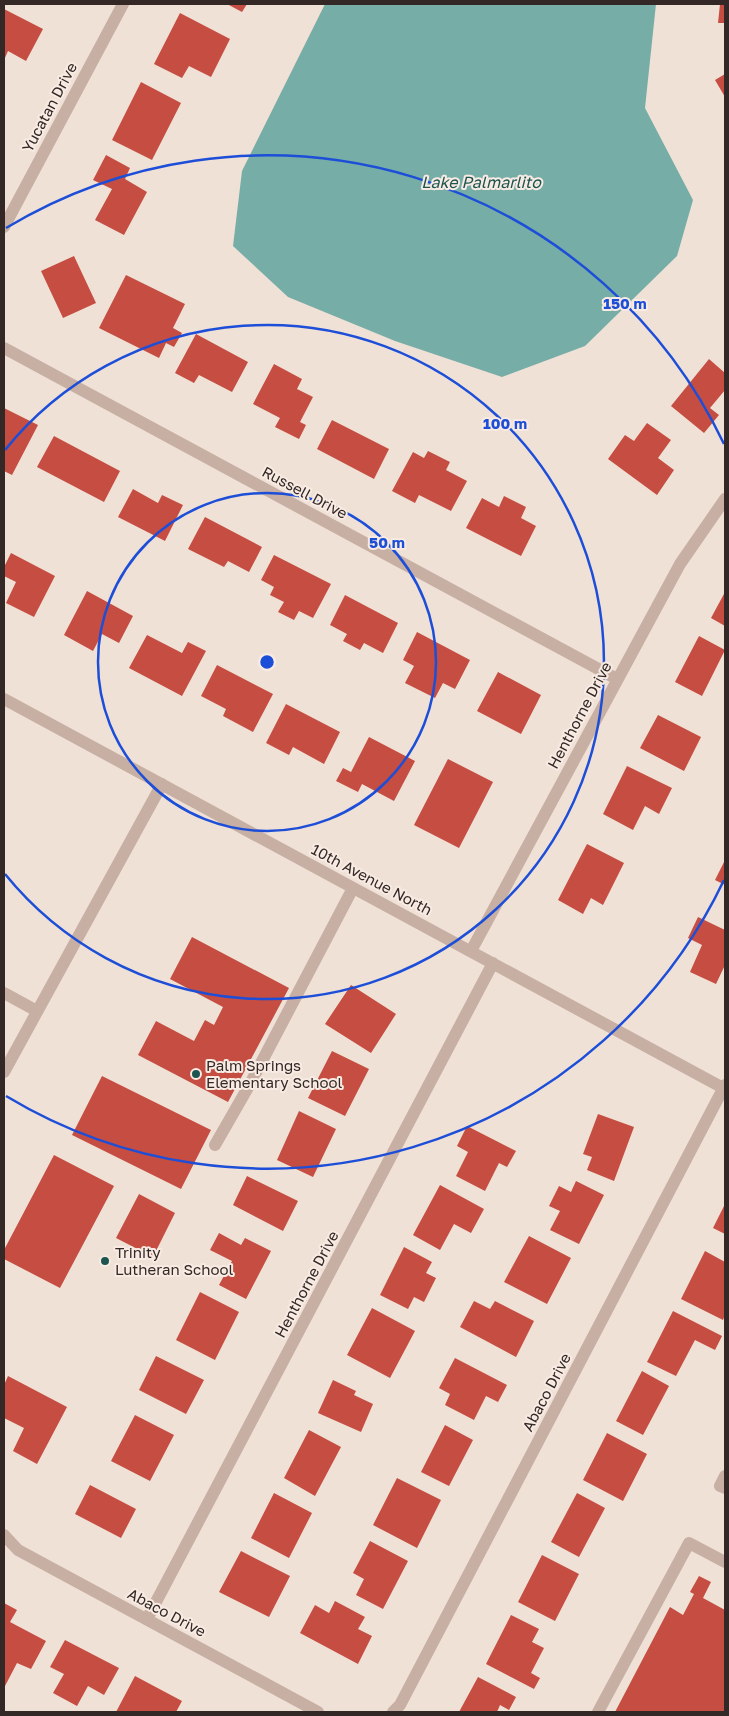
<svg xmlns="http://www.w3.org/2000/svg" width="729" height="1716" font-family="'Golos Text',sans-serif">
<rect width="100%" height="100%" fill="#f0e1d7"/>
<!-- water -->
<path fill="#77ada7" d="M325 4H656L645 108 693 200 677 256 585 346 502 377 395 341 288 297 233 246 242 171Z"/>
<!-- building -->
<path fill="#c54d41" d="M227 4H247L242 12Z
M720 4H725V23H718Z
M4 9 43 29 26 61 8 51 4 60Z
M180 13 230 39 211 77 189 66 182 78 154 64Z
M725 74V97L715 80Z
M141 82 181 103 152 160 112 140Z
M106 155 130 168 125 179 147 192 124 235 95 220 112 189 93 180Z
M74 256 96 303 63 318 41 271Z
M126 275 185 304 173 328 182 333 174 347 166 343 159 358 99 328Z
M196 334 248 362 232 392 199 375 194 383 175 373Z
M709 359 725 373V390L710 408 719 415 704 433 671 406Z
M274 364 302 379 297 389 313 397 300 422 306 425 299 439 275 427 280 418 253 404Z
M4 408 38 425 12 475 4 471Z
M332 420 389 449 374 479 317 449Z
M647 423 671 440 658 458 674 470 657 495 608 459 625 435 634 441Z
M54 436 120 471 104 502 37 467Z
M428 451 450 462 446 470 467 481 451 511 419 495 415 503 392 491 413 452 424 458Z
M133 489 158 503 162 495 183 505 165 541 118 517Z
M504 496 526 507 521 518 536 526 521 556 466 528 482 498 499 507Z
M205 517 262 547 249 572 228 561 224 567 188 549Z
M11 553 55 576 34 617 6 603 16 582 4 576V567Z
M274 555 331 584 313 618 299 611 294 620 278 612 284 602 270 595 274 587 261 580Z
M87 591 133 616 119 643 102 634 93 651 64 635Z
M725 592V626L711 618Z
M345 595 398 623 383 653 364 643 360 650 343 641 347 634 330 625Z
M417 632 470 660 455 689 443 683 435 698 405 683 414 666 403 660Z
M147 635 182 653 188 642 206 651 182 696 129 668Z
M699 636 725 650 702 696 675 682Z
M217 665 273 694 253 732 223 716 226 709 201 696Z
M498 672 541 695 521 734 477 711Z
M286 704 340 732 324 764 293 747 289 755 266 743Z
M658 715 701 737 684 771 640 748Z
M369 737 415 761 394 801 362 784 358 792 336 781 343 768 351 772Z
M448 759 493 782 459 848 414 825Z
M627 766 672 788 659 814 645 806 633 830 603 814Z
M587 844 624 863 603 905 591 898 583 914 558 900Z
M725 860V885L715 880Z
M698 917 725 930V965L716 984 690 972 702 945 688 938Z
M192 937 289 988 228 1102 138 1055 156 1021 194 1041 205 1020 214 1025 223 1007 170 979Z
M351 985 396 1014 371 1053 325 1024Z
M332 1051 369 1069 345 1116 308 1098Z
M102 1076 211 1130 181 1189 72 1135Z
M299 1111 336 1129 313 1177 277 1160Z
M598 1114 634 1127 614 1181 587 1170 592 1157 583 1154Z
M467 1126 516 1151 507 1167 499 1163 485 1191 456 1176 468 1152 457 1146Z
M54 1155 114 1186 60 1288 4 1259V1250Z
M247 1176 298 1201 283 1231 233 1205Z
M576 1181 604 1195 579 1244 550 1230 560 1211 549 1206 559 1186 571 1192Z
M440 1185 484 1209 471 1233 454 1224 440 1250 413 1235Z
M139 1194 175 1213 153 1257 116 1238Z
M725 1204V1234L713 1228Z
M219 1233 241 1245 245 1238 271 1251 246 1299 219 1285 232 1261 210 1250Z
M529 1236 571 1258 547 1304 504 1282Z
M404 1247 432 1262 426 1273 436 1278 424 1302 414 1297 408 1309 380 1295Z
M705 1251 725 1262V1315L723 1320 681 1299Z
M200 1292 239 1312 215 1360 176 1340Z
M474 1301 490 1309 495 1301 534 1321 516 1357 460 1327Z
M372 1308 415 1331 390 1378 347 1355Z
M673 1311 722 1336 715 1350 695 1340 676 1376 647 1362Z
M156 1356 204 1380 186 1414 139 1390Z
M455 1358 507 1385 498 1402 486 1396 474 1420 445 1405 450 1394 439 1388Z
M642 1371 669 1386 643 1435 616 1421Z
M8 1376 67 1407 37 1464 13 1451 24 1428 4 1418V1385Z
M333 1380 356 1391 354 1395 373 1404 361 1432 318 1413Z
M135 1415 174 1435 150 1481 111 1461Z
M445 1425 473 1440 449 1486 421 1472Z
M309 1430 341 1447 315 1496 284 1478Z
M607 1433 647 1454 623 1501 583 1480Z
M397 1478 441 1500 417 1548 373 1525Z
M90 1485 136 1509 121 1538 75 1514Z
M274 1493 312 1513 289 1558 251 1538Z
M577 1493 605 1508 579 1557 551 1542Z
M370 1541 408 1561 383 1609 356 1595 364 1579 353 1573Z
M241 1551 290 1576 269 1617 219 1592Z
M542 1555 579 1574 555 1621 518 1602Z
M699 1576 711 1582 703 1598 725 1610V1712H615L670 1607 683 1615 694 1594 690 1592Z
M335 1601 365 1617 358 1629 372 1636 358 1664 300 1633 315 1605 329 1613Z
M4 1603 17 1610 10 1622 46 1641 31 1669 17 1663 4 1688Z
M511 1615 539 1629 532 1642 544 1648 531 1673 540 1678 534 1689 486 1664Z
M65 1640 119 1668 104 1695 88 1686 77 1706 53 1693 64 1674 50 1667Z
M135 1676 182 1701 176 1712H116Z
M478 1677 516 1697 509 1710 500 1705 497 1712H459Z"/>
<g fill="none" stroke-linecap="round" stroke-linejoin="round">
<!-- minor -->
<path stroke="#c8afa4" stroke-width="12" d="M4 227 123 4
M4 348 617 679
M4 699 725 1089
M471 951 680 564 725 499
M4 993 37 1011
M4 1072 162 784
M215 1145 250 1084 353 888
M725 1476 720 1486 725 1488
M4 1535 18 1550 318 1712
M147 1619 493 963
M393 1712 400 1705 725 1085
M598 1712 689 1543 725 1562"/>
</g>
<!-- distance rings -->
<g fill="none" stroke="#1d4ed8" stroke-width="2.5">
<circle cx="267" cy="662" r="169"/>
<path d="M5 450A337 337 0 1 1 5 874"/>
<path d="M724 880A506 506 0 0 1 6 1096M6 228A506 506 0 0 1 724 444"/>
</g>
<!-- markers -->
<g fill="#1c544f" stroke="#f8ebe3" stroke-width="2">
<circle cx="196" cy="1074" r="5"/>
<circle cx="105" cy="1261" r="5"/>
</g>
<g text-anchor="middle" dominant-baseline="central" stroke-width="4" stroke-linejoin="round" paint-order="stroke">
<!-- street labels -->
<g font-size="15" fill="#332825" stroke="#f8ebe3">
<text transform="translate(49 107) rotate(-62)">Yucatan Drive</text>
<text transform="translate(305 492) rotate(28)">Russell Drive</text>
<text transform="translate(579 715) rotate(-62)">Henthorne Drive</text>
<text transform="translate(372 879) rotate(28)">10th Avenue North</text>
<text transform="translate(306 1284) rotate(-62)">Henthorne Drive</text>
<text transform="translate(546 1392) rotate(-62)">Abaco Drive</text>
<text transform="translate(167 1612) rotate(28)">Abaco Drive</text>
</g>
<!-- poi labels -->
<g font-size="15" fill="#332825" stroke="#f8ebe3" text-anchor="start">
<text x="206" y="1065">Palm Springs<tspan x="206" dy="17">Elementary School</tspan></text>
<text x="115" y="1252">Trinity<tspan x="115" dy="17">Lutheran School</tspan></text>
</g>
<!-- water labels -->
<g font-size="16" font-style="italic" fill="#1c544f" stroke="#f8ebe3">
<text x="481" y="182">Lake Palmarlito</text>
</g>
</g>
<circle cx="267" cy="662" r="8" fill="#1d4ed8" stroke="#f8ebe3" stroke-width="2.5"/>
<g font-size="15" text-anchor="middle" font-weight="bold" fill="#1d4ed8" stroke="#f8ebe3" stroke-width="4" stroke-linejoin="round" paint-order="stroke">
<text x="625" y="309">150 m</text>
<text x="505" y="429">100 m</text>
<text x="387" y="548">50 m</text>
</g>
<!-- border -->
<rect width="729" height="1716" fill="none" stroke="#332825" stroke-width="10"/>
</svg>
